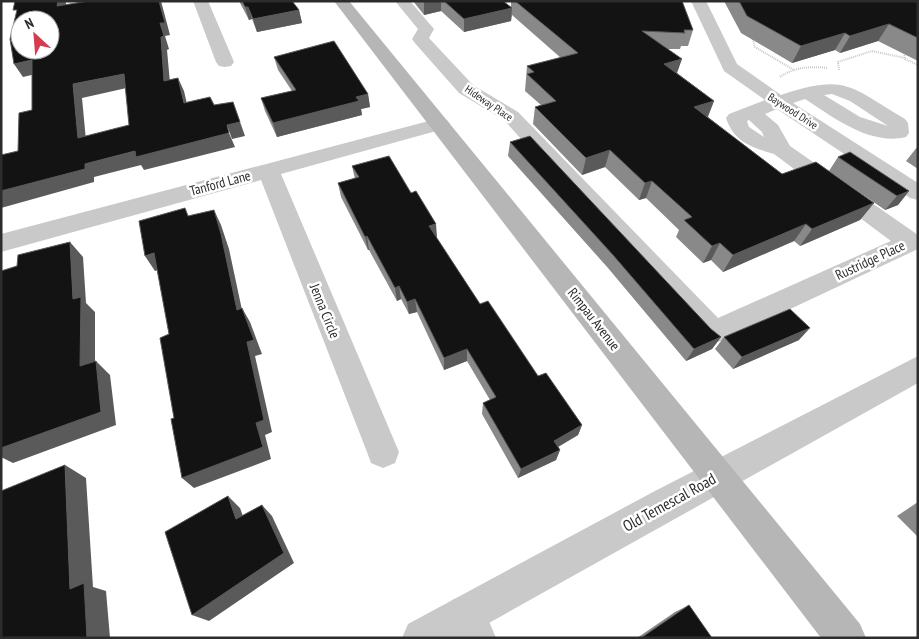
<svg xmlns="http://www.w3.org/2000/svg" width="919" height="639" font-family="'PT Sans Narrow',sans-serif">
<rect width="100%" height="100%" fill="#fff"/>
<g fill="none" stroke-linecap="round" stroke-linejoin="round">
<!-- path -->
<path stroke="#c9c9c9" stroke-width="2" stroke-dasharray="1 1" stroke-linecap="butt" d="M752 37 755 47 794 70
M904 51 905 59 918 65
M839 70 838 62 872 51 905 58
M780 77C794 67 811 66 828 68"/>
<!-- minor -->
<path fill="#c9c9c9" fill-rule="evenodd" d="M193 1H208L234 62 231 66 225 67 219 66 216 62Z
M395 1H410L434 29 429 38 473 85 518 112 718 318 891 241 774 154C751 147 734 142 726 118L729 114 765 100 724 71 691 1H706L737 64 781 95C847 73 850 87 905 119L908 123 909 133 906 137C870 146 833 117 805 99L793 103 918 183V200L910 198 777 109 765 114 778 125 790 146 918 235V249L724 340 714 343 704 340 504 120 459 93 414 42 412 39 418 29ZM832 94 850 101 888 126 860 117 824 95ZM749 120 762 132 764 137 749 127 747 121Z
M440 118 447 120 450 124 447 128 281 174 399 452 395 463 383 468 371 463 367 452 261 180 1 252V234Z
M466 594 480 600 496 638H456L446 614 452 600Z"/>
<!-- tertiary -->
<path fill="#c9c9c9" fill-rule="evenodd" d="M918 356V383L462 638H402L408 624 653 492Z"/>
<!-- secondary -->
<path fill="#b6b6b6" fill-rule="evenodd" d="M334 1H349L860 624 866 638H821Z"/>
</g>
<!-- wall -->
<path fill="#898989" d="M239 1H292L299 10 302 23 257 32 252 19 249 20Z
M413 1H503L511 7V1H682L693 30 688 46H681L680 49H667L677 73 714 101 708 117 782 174 874 203 860 220 800 246 794 241 723 272 711 260 703 263 676 237 679 230 646 198 639 200 605 167 582 175 533 124 535 107 541 105 525 91 527 66 561 58 512 15 511 21 464 32 441 11 424 15Z
M724 1H918V61L878 41 840 53 835 50 792 63 741 33Z
M274 57 368 94 370 107 361 109 362 115 277 137 265 111 261 98 292 91 278 70Z
M510 142 711 329 721 337 712 349 686 361 608 268 508 156Z
M918 146V169L906 161Z
M838 157 909 191 898 205 885 210 829 171Z
M352 166 437 237H436L480 304 538 376 582 425 578 435 558 447 560 450 556 460 518 478 482 414 483 403 490 400 467 361 444 370 417 312 409 314 401 299 397 301 369 250H368L341 197 338 183 355 179Z
M724 337 799 340 733 369 715 349Z
M918 502V537L897 516Z
M689 605 712 638H637L675 612Z"/>
<!-- shaded-wall -->
<path fill="#5a5a5a" d="M58 1H66L65 19 57 6Z
M159 1H161L170 35 165 36 169 49 167 50 171 94 164 81 160 23Z
M428 1H441V11L424 15V2Z
M245 7H248L252 19 249 20Z
M512 8 511 21 464 32V19Z
M299 10 302 23 257 32 253 19Z
M889 24 878 41 840 53 850 36Z
M845 33 835 50 792 63 801 46Z
M682 59 676 76 664 64Z
M32 60 40 73 23 77 14 64Z
M124 74 131 87 82 98 87 151 78 138 73 84Z
M178 78 184 91 190 117 184 103Z
M368 94 370 107 361 109 362 115 277 137 273 123 356 97Z
M714 101 707 118 694 107Z
M233 102 245 136 232 139 227 125Z
M229 133 235 147 144 170 141 165 94 177V182L1 208V191L85 164 135 151Z
M610 150 605 167 582 175 586 158Z
M652 181 646 198 639 200 645 183Z
M909 191 898 205 885 210 897 196Z
M874 203 860 220 800 246 812 229Z
M214 210 221 225 229 249 245 324 237 310Z
M436 224 437 237 430 239 429 226Z
M806 224 794 241 723 272 733 255Z
M367 236 369 250H368L365 237Z
M70 242 83 257 86 303 95 312V380L80 366 73 299Z
M720 243 711 260 703 263 712 246Z
M154 253 164 268 155 271 145 256Z
M399 286 401 299 397 301 395 288Z
M415 299 417 312 409 314 407 302Z
M242 308 250 322 262 354 255 356 272 432 265 435 271 459 194 488 182 478 256 423 247 342Z
M810 328 799 340 733 369 742 357Z
M721 337 712 349 686 361 694 349Z
M467 349V361L444 370V358Z
M96 361 110 375 116 425 13 463 1 457V448Z
M582 425 578 435 551 451 554 441Z
M560 450 556 460 518 478 521 469Z
M65 465 86 478 93 587 106 591 110 638H87L70 589Z
M228 496 240 508 248 530 236 519Z
M262 505 272 516 294 563 209 621 192 615Z"/>
<!-- building -->
<path fill="#131313" stroke="#5a5a5a" fill-rule="evenodd" d="M15 1H58L57 6 89 1H159L165 23H160L164 36 161 37 164 81 178 78 184 103 210 97 214 105 233 102 240 122 227 125 229 133 136 157 135 151 85 164V169L1 191V155L18 151 19 113 32 110V60L14 64 10 39 17 10H13ZM20 20H50V50H20ZM124 74 129 125 78 138 73 84Z
M242 1H292L299 10 253 19 248 7H245Z
M444 1H503L512 8 464 19Z
M515 1H682L693 30H684L685 33 642 31 682 59 664 64 714 101 694 107 782 174 816 162 874 203 812 229 806 224 733 255 720 243 712 246 684 220 692 217 652 181 645 183 610 150 586 158 535 107 556 101 527 74 534 72 527 66 578 53Z
M739 1H918V38L889 24 850 36 845 33 801 46 747 16Z
M334 41 368 94 356 97 359 101 273 123 261 98 296 90 274 57Z
M530 136 711 329 721 337 694 349 613 255 510 142Z
M850 152 909 191 897 196 838 157Z
M389 156 411 193 416 191 436 224 429 226 480 304 488 301 538 376 546 373 582 425 554 441 560 450 521 469 483 403 496 397 467 349 444 358 415 299 407 302 399 286 395 288 367 236 365 237 338 183 359 177 352 166Z
M185 208 188 216 214 210 221 234 237 310 242 308 254 340 247 342 264 420 256 423 263 447 182 478 171 419 174 418 160 338 169 334 154 253 145 256 139 221Z
M70 242 73 299 81 297 80 366 96 361 101 412 1 448V271L17 266 18 255Z
M790 309 810 328 742 357 724 337Z
M65 465 70 589 84 583 87 638H1V491Z
M228 496 236 519 262 505 284 553 192 615 165 532Z
M689 605 712 638H641Z"/>
<g text-anchor="middle" dominant-baseline="central" stroke-width="5" stroke-linejoin="round" paint-order="stroke">
<!-- far-street labels -->
<g font-size="11" fill="#2c2c2c" stroke="#fff">
<text transform="translate(489 103) rotate(34)">Hideway Place</text>
<text transform="translate(793 111) rotate(33)">Baywood Drive</text>
</g>
<!-- street labels -->
<g font-size="14" fill="#2c2c2c" stroke="#fff">
<text transform="translate(220 183) rotate(-15)">Tanford Lane</text>
<text transform="translate(870 260) rotate(-25)">Rustridge Place</text>
<text transform="translate(325 311) rotate(68)">Jenna Circle</text>
<text transform="translate(594 319) rotate(52)">Rimpau Avenue</text>
</g>
<!-- near-street labels -->
<g font-size="16" fill="#2c2c2c" stroke="#fff">
<text transform="translate(669 502) rotate(-29)">Old Temescal Road</text>
</g>
</g>
<!-- border -->
<rect width="919" height="639" fill="none" stroke="#2c2c2c" stroke-width="5"/>
<!-- north arrow -->
<g transform="translate(35 35) rotate(334)"><circle r="24" fill="#ffffff" stroke="#ababab"/>
<path d="M0-4L9 19L0 12L-9 19Z" fill="#d43c4f"/>
<text y="-8" font-size="14" font-weight="bold" text-anchor="middle" fill="#2c2c2c">N</text>
</g>
</svg>
